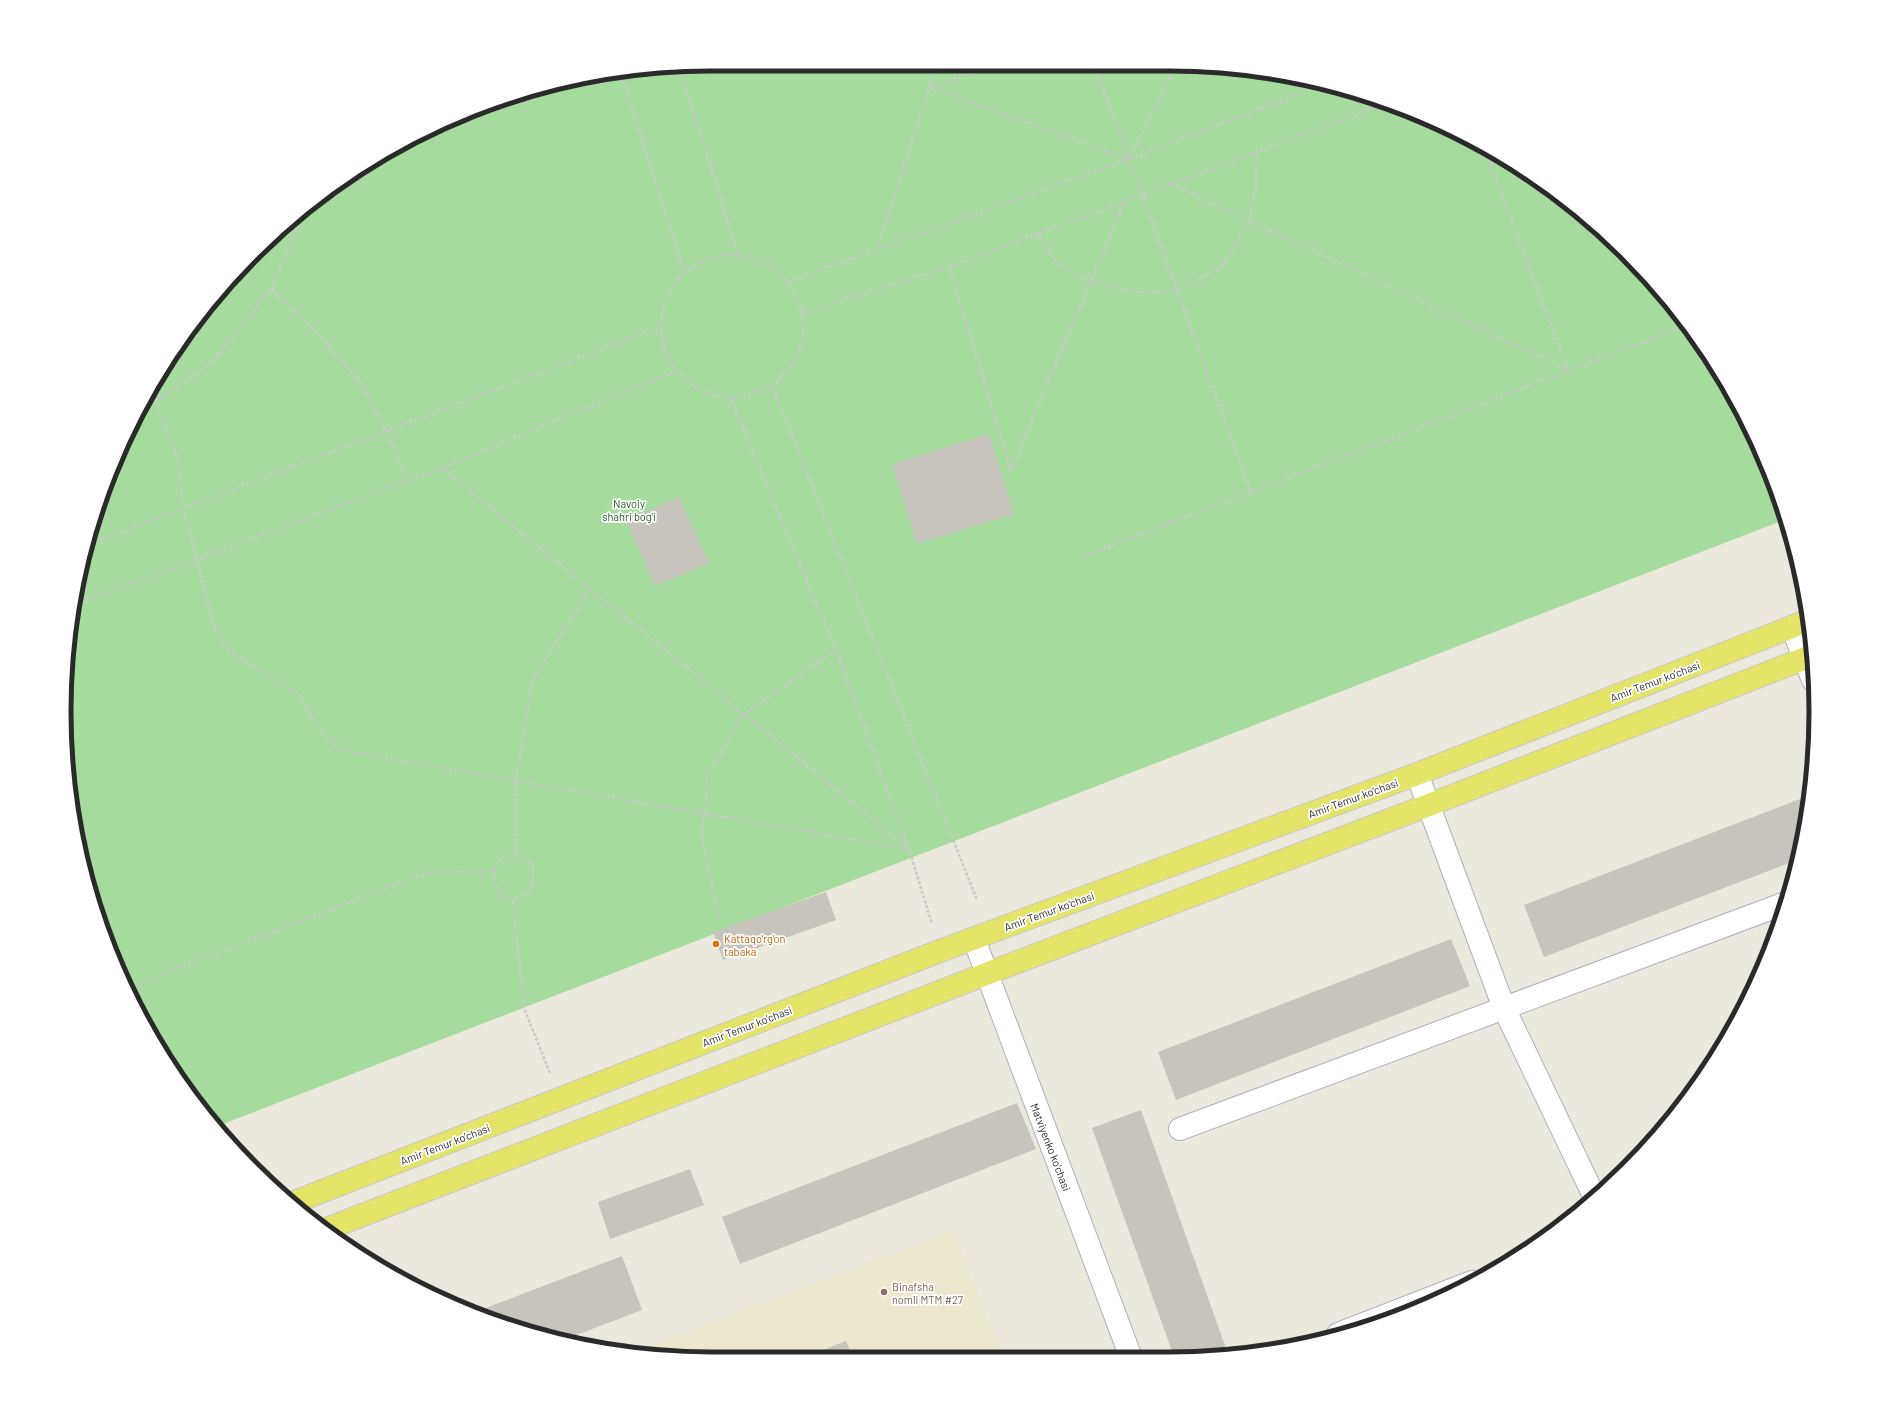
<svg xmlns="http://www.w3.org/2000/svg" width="1880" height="1423" font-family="Barlow,sans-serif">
<rect width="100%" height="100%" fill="#ebe8dd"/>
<!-- education -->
<path fill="#ebe8ce" d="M953 1231 1002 1356 712 1359 628 1354Z"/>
<!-- green -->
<path fill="#a5dc9e" d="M1211 65 1336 86 1455 131 1562 198 1627 254 1707 352 1767 464 1784 520 218 1126C204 1109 188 1091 174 1073 159 1051 145 1024 132 1001 112 962 98 919 87 877 24 642 101 387 283 226 297 214 314 204 328 193 349 179 369 161 391 149 439 123 492 99 545 86 572 79 600 75 627 70Z"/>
<!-- building -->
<path fill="#c6c4bc" d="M989 434 1014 514 917 544 892 464Z
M679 497 709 563 655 586 626 520Z
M1808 796 1804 838 1797 860 1544 957 1524 905Z
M826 892 836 920 723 960 713 932Z
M1451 939 1470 986 1176 1100 1158 1052Z
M1017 1103 1036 1149 740 1264 722 1217Z
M1141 1110 1228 1354H1173L1092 1128Z
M690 1169 704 1205 610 1239 598 1202Z
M622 1256 642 1310 566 1339 504 1325 475 1312Z
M846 1341 853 1358H802Z"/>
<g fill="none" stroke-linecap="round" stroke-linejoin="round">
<defs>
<path id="minor" d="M1792 627 1813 680
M1417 774 1504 1008 1594 1196
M974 939 1130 1355
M1180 1129 1783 904
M1338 1334 1472 1282"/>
<path id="major" d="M292 1203 940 951 1417 774 1807 621
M324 1230 986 974 1429 805 1811 656"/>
</defs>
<!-- minor casing -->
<use href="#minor" stroke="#b1b0bc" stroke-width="24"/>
<!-- major casing -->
<use href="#major" stroke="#c8c8c8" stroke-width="24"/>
<!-- path -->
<path stroke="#c8c8c8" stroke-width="2.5" stroke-dasharray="3 2" stroke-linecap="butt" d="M1095 66 1251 492
M680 69 738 255
M620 71 685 274
M930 88 1129 159 1176 66
M930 88 987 67
M1485 150 1568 370
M1171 184 1568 370
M1038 234 1057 263 1091 282 1136 292 1177 291 1223 266 1249 221 1256 186 1255 153
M877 250 936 67
M661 326a71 71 0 1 1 142 0a71 71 0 1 1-142 0Z
M949 267 1011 470 1124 203
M787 282 1129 159 1326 84
M271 289 317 333 363 385 386 431 407 481
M803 313 949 267 1385 104
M772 385 977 900
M148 396 155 401 178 460 183 509 197 559 208 604 216 631 229 651 300 695 314 723 339 750 909 849
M730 397 836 650 909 849 932 924
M155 401 212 363 271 289 304 211
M442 468 908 848
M87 545 660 327
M1084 556 1685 326
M74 605 442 468 676 371
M513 901 501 895 494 881 495 866 503 857 516 855
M719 919 702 837 708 774 744 714 836 650
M127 988 426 873 494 871
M550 1073 524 1008 513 901C530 890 535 887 533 866L516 854V780L532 681 590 588"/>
<!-- minor -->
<use href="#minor" stroke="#fff" stroke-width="22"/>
<!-- major -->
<use href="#major" stroke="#e4e469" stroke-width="22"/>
</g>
<!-- markers -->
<circle fill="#e8710a" stroke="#fff" stroke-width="1.5" cx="716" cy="944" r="4"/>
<circle fill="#8d6e63" stroke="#fff" stroke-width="1.5" cx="884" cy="1292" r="4"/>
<g text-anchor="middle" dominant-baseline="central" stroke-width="3.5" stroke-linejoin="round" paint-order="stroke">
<!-- park labels -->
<g font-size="11" fill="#206022" stroke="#fff">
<text x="629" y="503">Navoiy<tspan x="629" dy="13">shahri bog'i</tspan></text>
</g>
<!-- street labels -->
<g font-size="11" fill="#2a2a2a" stroke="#fff">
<text transform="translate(1655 681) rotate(-21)">Amir Temur ko‘chasi</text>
<text transform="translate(1353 798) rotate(-20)">Amir Temur ko‘chasi</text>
<text transform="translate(1049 911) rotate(-20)">Amir Temur ko‘chasi</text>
<text transform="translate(747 1026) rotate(-21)">Amir Temur ko‘chasi</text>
<text transform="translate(445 1144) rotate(-21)">Amir Temur ko‘chasi</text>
<text transform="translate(1051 1147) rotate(69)">Matviyenko ko'chasi</text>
</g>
<!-- food labels -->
<g font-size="11" fill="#c56008" stroke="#fff" text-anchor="start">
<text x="724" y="938">Kattaqo'rg'on<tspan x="724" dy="13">tabaka</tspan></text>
</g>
<!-- education labels -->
<g font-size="11" fill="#785e54" stroke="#fff" text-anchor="start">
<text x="892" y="1286">Binafsha<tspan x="892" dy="13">nomli MTM #27</tspan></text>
</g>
</g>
<!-- crop -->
<path d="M0 0H1880V1423H0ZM711 71H1169A640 640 0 0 1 1809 711V712A640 640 0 0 1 1169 1352H711A640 640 0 0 1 71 712V711A640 640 0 0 1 711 71Z" fill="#fff" fill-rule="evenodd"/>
<path fill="none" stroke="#2a2a2a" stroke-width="5" d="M711 71H1169A640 640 0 0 1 1809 711V712A640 640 0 0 1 1169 1352H711A640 640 0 0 1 71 712V711A640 640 0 0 1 711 71Z"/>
</svg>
